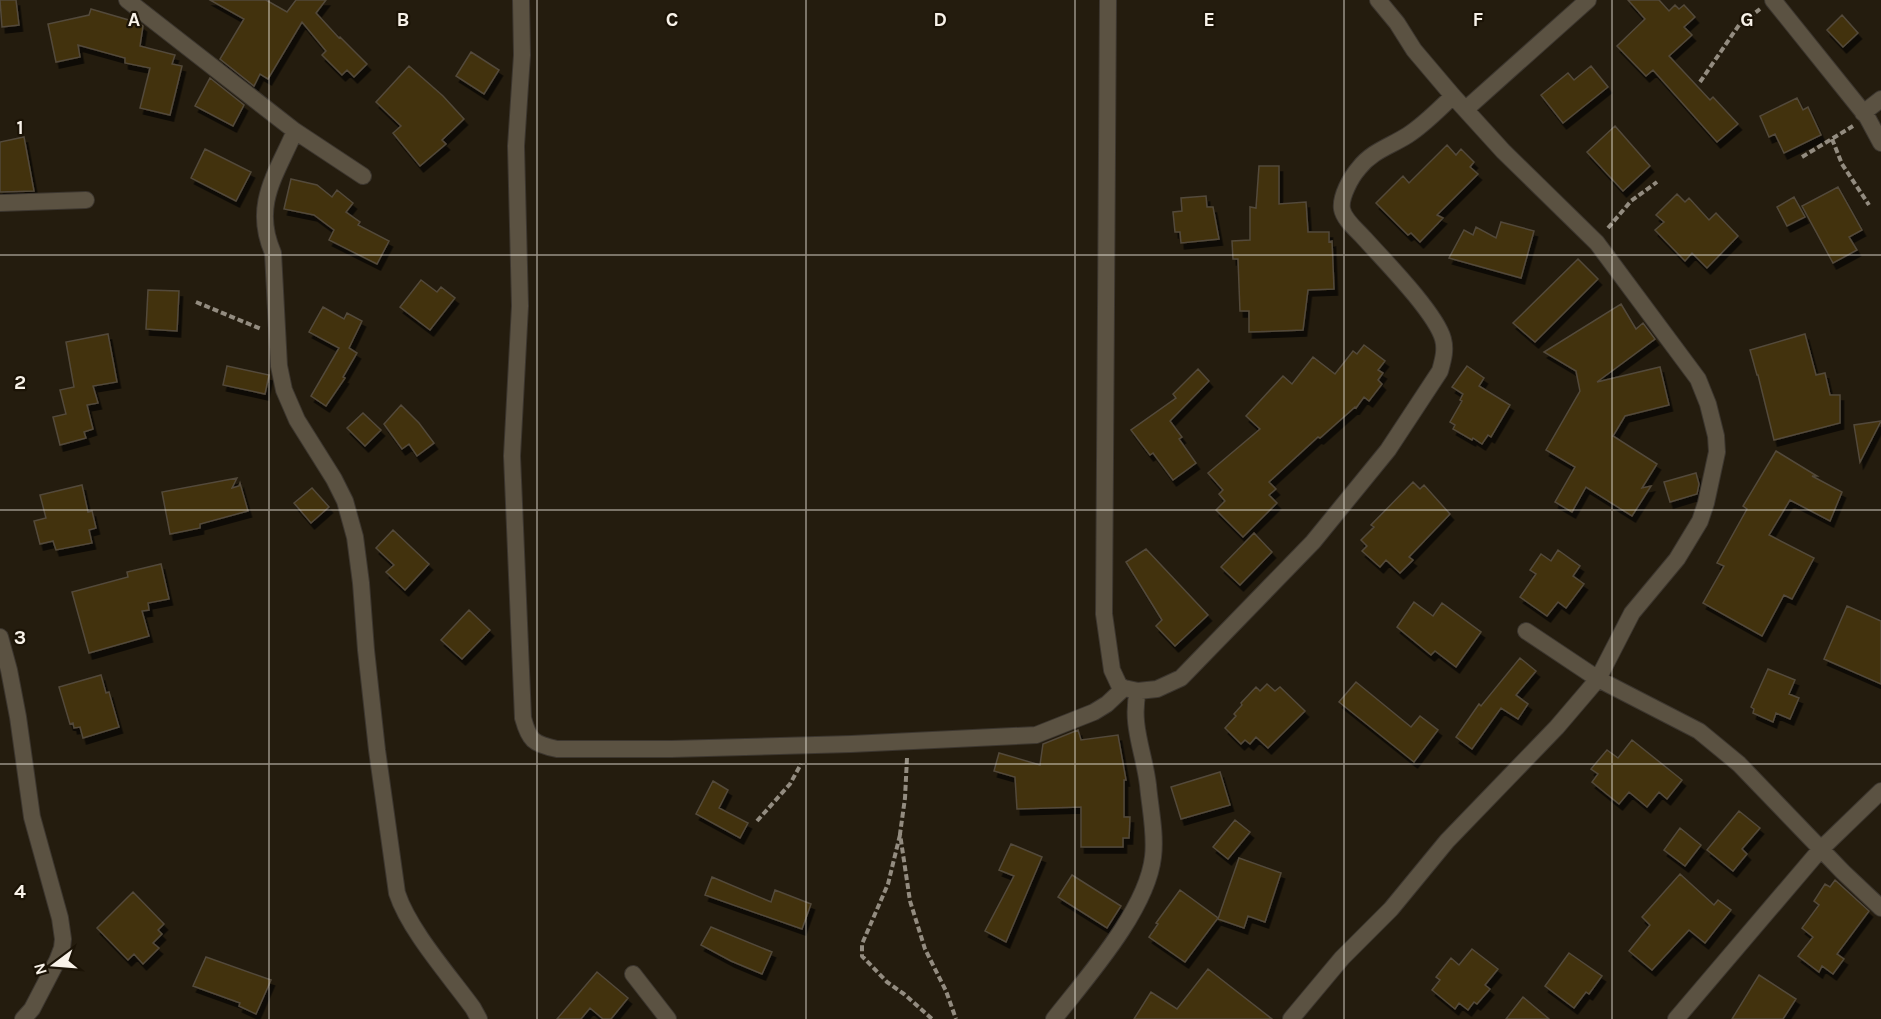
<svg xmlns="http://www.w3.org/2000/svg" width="1881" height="1019" font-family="Karla,sans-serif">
<defs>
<filter id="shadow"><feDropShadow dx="3.5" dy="6" stdDeviation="0" flood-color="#0009"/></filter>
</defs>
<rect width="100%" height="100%" fill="#241c0e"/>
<!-- building -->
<path fill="#43310b" stroke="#534a3b" stroke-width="1.5" filter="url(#shadow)" d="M0 0H16L19 25 2 27Z
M210 0H266L287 12 296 0H326L316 13 339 38 340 37 367 64 354 77 347 70 342 75 322 55 326 51 302 22 268 79 260 74 254 86 220 59 244 19Z
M1628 0H1659L1669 11 1675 5 1679 9 1684 5 1695 17 1684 27 1692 35 1669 56 1710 100 1713 97 1738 124 1717 142 1653 70 1646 76 1617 46 1645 19Z
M91 9 139 23 143 26 140 46 175 55 172 64 182 66 170 115 140 108 150 68 125 63V58L78 45 80 57 56 62 48 24 89 15Z
M1842 15 1858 33 1843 47 1827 30Z
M471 52 499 70 484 94 456 76Z
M409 66 443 96 464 119 442 140 446 144 420 166 393 133 401 126 376 102Z
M1591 66 1608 87 1563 123 1541 95 1568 73 1574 80Z
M210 78 244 105 233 126 195 106Z
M1797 98 1803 110 1808 107 1821 135 1784 153 1775 134 1769 137 1760 116Z
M1615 126 1650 166 1623 191 1587 152Z
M24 137 34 191 0 192V142Z
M1447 145 1456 155 1461 149 1474 162 1470 167 1478 174 1437 215 1443 218 1420 242 1411 233 1408 235 1376 203 1403 176 1409 183Z
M205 149 251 172 236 201 191 178Z
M1259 166H1279V204L1306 202 1308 232H1329V242L1332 241 1334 289 1308 290 1303 330 1249 332V311H1240L1238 259H1233L1232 241 1250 240V207L1256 208Z
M291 179 317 185 332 197 337 190 353 203 346 212 360 222 358 225 389 241 377 264 329 240 334 230 314 215 284 209Z
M1838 187 1862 230 1849 237 1857 250 1833 263 1802 206Z
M1677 194 1685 202 1689 198 1709 220 1716 213 1738 236 1707 268 1692 253 1685 261 1655 230 1664 222 1656 215Z
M1206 196 1207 207H1213L1219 239 1181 243 1180 232H1175L1173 212 1182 211 1181 198Z
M1794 197 1805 217 1787 226 1777 207Z
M1501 222 1534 231 1521 278 1449 258 1464 230 1473 235 1476 227 1496 238Z
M1578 259 1598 279 1535 342 1513 323Z
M421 280 437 292 441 287 455 298 430 330 400 307Z
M148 290 179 291 177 331 146 329Z
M1621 304 1636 329 1643 323 1655 339 1597 382 1660 367 1669 405 1625 416 1613 436 1657 464 1642 488 1651 486 1632 516 1586 487 1572 512 1555 502 1575 467 1546 450 1580 391 1576 371 1544 352Z
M323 307 344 319 347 313 362 321 349 348 357 353 343 377 345 378 326 406 311 396 339 348 309 332Z
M108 334 117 382 93 386 98 403 87 405 93 429 84 432 86 438 60 445 53 417 66 414 60 390 74 387 66 342Z
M1805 334 1816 375 1825 373 1830 395H1840V423L1774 440 1758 375H1757L1750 350Z
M1364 345 1385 361 1378 370 1383 373 1378 380 1382 384 1369 401 1364 397 1356 408 1355 407 1320 438 1318 437 1269 482 1276 489 1269 495 1277 503 1243 537 1216 510 1225 501 1219 494 1223 490 1208 473 1260 429 1246 416 1283 376 1292 384 1313 357 1335 374 1353 351 1357 354Z
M227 366 269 375 265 394 223 385Z
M1467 366 1484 378 1479 386 1510 405 1491 437 1488 435 1482 444 1473 438 1472 440 1453 429 1455 425 1450 422 1462 401 1460 400 1463 394 1452 387Z
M1198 369 1209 381 1170 421 1182 437 1179 439 1196 463 1173 480 1153 453 1150 455 1131 430 1176 398 1173 394Z
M401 405 419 423 434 443 417 456 409 444 402 449 384 424Z
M363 413 381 430 365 446 347 428Z
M1881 421 1860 462 1854 425Z
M1776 451 1817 476H1812L1842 492 1830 521 1790 500 1769 535 1814 558 1792 599 1784 595 1762 636 1703 603 1724 566 1717 563 1747 509 1743 506Z
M1696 473 1699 484 1697 494 1670 502 1664 482Z
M237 478 232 488 239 486 240 483 248 511 200 524V528L170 534 162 492Z
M1413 482 1420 489 1424 485 1450 514 1409 557 1413 560 1400 573 1386 560 1380 567 1362 551 1367 546 1361 540 1374 527 1371 525Z
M82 485 88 512 92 511 96 528 89 530 92 543 56 550 53 541 40 544 34 521 46 518 40 495Z
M312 488 329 507 311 523 294 503Z
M393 530 429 564 405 590 386 572 394 565 376 548Z
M1254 533 1272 552 1240 585 1221 567Z
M1146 549 1208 615 1175 646 1156 626 1162 620 1126 562Z
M1558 550 1580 566 1573 576 1584 584 1566 608 1558 602 1547 616 1520 597 1536 574 1530 570 1541 554 1551 561Z
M161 564 169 599 148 603 149 610 142 611 149 636 89 653 72 592 128 577 127 572Z
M1414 602 1433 616 1442 603 1481 632 1456 667 1435 651 1431 655 1397 627Z
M1847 606 1881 621V684L1824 659Z
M469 610 490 630 462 659 441 640Z
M1520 658 1536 671 1516 695 1528 704 1518 719 1501 708 1472 749 1456 737 1479 704 1481 706Z
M1768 669 1795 680 1789 694 1799 698 1790 719 1776 713 1773 722 1753 713 1754 709 1751 707Z
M101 675 106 693 109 692 119 727 83 738 80 727 74 728 73 723 70 724 59 687Z
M1356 682 1411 727 1420 716 1438 730 1414 762 1339 702Z
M1267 684 1275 691 1280 687 1305 711 1268 748 1256 737 1250 744 1245 740 1241 744 1225 728 1236 716 1234 714 1242 705 1241 703 1256 687 1260 691Z
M1078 730 1081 740 1118 735 1126 780H1124V817H1130L1129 838H1123V847H1081V807L1017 809 1015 777 994 771 999 753 1040 765 1043 744Z
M1632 740 1682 780 1667 799 1659 792 1647 807 1629 792 1619 804 1592 782 1598 774 1591 769 1607 750 1618 758Z
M1220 772 1230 805 1181 819 1171 787Z
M713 781 728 790 719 808 748 823 740 838 696 814Z
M1739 811 1760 828 1742 849 1747 854 1733 871 1707 850Z
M1235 820 1250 832 1228 859 1213 847Z
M1680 828 1701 845 1685 866 1664 850Z
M1011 844 1042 857 1006 942 985 931 1014 876 999 870Z
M1239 858 1281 873 1265 922 1248 916 1244 928 1218 919Z
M1680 874 1714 905 1718 900 1731 910 1705 943 1689 930 1652 970 1629 951 1650 925 1642 917Z
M1072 875 1121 906 1107 928 1058 897Z
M712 877 771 902 775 890 811 904 802 929 705 895Z
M1835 880 1869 911 1837 954 1844 959 1833 974 1822 966 1819 972 1798 956 1813 937 1802 928 1819 905 1814 901 1825 884 1830 887Z
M1180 890 1218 918 1185 962 1149 937 1158 924 1156 923Z
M133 892 164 924 158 930 162 934 153 943 159 948 143 964 134 954 128 960 97 928Z
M711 927 772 952 762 974 731 961 701 945Z
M1472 949 1498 969 1485 985 1490 989 1477 1004 1474 1002 1468 1010 1459 1003 1455 1009 1432 990 1440 980 1436 977 1451 958 1459 965Z
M1569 953 1602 976 1589 994 1586 992 1574 1008 1545 986Z
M206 957 271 980 256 1014 239 1006 240 1003 193 986Z
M1208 969 1272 1019H1134L1151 992 1177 1009Z
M597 972 628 998 611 1019H603L590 1008 581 1019H557Z
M1759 975 1796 999 1783 1019H1732Z
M1523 997 1549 1019H1506Z"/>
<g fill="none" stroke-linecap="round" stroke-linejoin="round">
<defs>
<path id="minor" d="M127 0 295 131 363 176
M521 0 522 55 516 146 520 306 512 456 523 718C529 740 533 744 557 749H671L851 744 1036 735 1094 712 1107 704 1124 688
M1108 0 1104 614 1112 670 1119 685 1124 688 1138 691 1157 689 1181 678 1313 542 1388 450 1440 371C1443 360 1446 350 1443 339 1436 313 1384 260 1364 238 1357 230 1344 220 1342 209 1340 197 1351 177 1359 168 1372 151 1391 146 1408 135 1425 124 1439 109 1453 96
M1773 0 1867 117 1881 143
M1466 109 1588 0
M1863 113 1881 99
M295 131C276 175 252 205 273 253L279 366 284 390 297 420 334 479 345 501 355 537 361 583 366 650 377 750 397 893C409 930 449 975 473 1008L479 1019
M0 203 86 200
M1526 631 1598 679 1699 731 1739 764 1843 872 1881 908
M0 637 9 670 18 717 32 817 60 918 63 939 62 948 57 961 32 1009 23 1019
M633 974 668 1019
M1054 1019C1087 977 1147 910 1153 857 1156 834 1150 808 1148 785 1144 752 1130 724 1138 691
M1291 1019 1342 958 1391 909 1447 841 1557 727 1598 679 1632 613 1677 559 1700 521 1706 503 1717 452 1716 436 1708 404 1698 379 1597 243 1503 151 1453 96 1414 50 1397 23 1378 0
M1676 1019 1820 850 1881 791"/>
</defs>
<!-- minor casing -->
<use href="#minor" stroke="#3c362f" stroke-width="18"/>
<!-- path -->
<path stroke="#938c80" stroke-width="4" stroke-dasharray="6 3" stroke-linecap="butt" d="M1700 82 1739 25 1760 9
M1832 139 1842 164 1869 205
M1802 157 1853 126
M1608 228 1631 201 1657 182
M196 302 261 329
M907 758 905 798 900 834 910 901 925 949 946 991 956 1019
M757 821 790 784 801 764
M900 835 888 884 862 944V956L887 982 904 994 932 1019"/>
<!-- minor -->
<use href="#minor" stroke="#5b5242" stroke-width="16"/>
</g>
<!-- grid -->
<path fill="none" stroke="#f8f2e9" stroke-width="1.5" stroke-opacity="0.55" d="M269 0V1019M537 0V1019M806 0V1019M1075 0V1019M1344 0V1019M1612 0V1019M0 255H1881M0 510H1881M0 764H1881"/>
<g font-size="20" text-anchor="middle" font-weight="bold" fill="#f8f2e9" stroke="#1b1306" stroke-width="4.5" stroke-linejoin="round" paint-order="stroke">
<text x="134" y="26">A</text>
<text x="403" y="26">B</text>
<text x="672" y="26">C</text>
<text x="940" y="26">D</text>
<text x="1209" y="26">E</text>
<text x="1478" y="26">F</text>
<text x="1747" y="26">G</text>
<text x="20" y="134">1</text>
<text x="20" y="389">2</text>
<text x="20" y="644">3</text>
<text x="20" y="898">4</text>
</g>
<!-- north arrow -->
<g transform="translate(54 965) rotate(254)" stroke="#1b1306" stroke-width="4.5" paint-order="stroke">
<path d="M0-4.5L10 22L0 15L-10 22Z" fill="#f8f2e9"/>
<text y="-9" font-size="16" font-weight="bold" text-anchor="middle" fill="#f8f2e9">N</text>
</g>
</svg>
